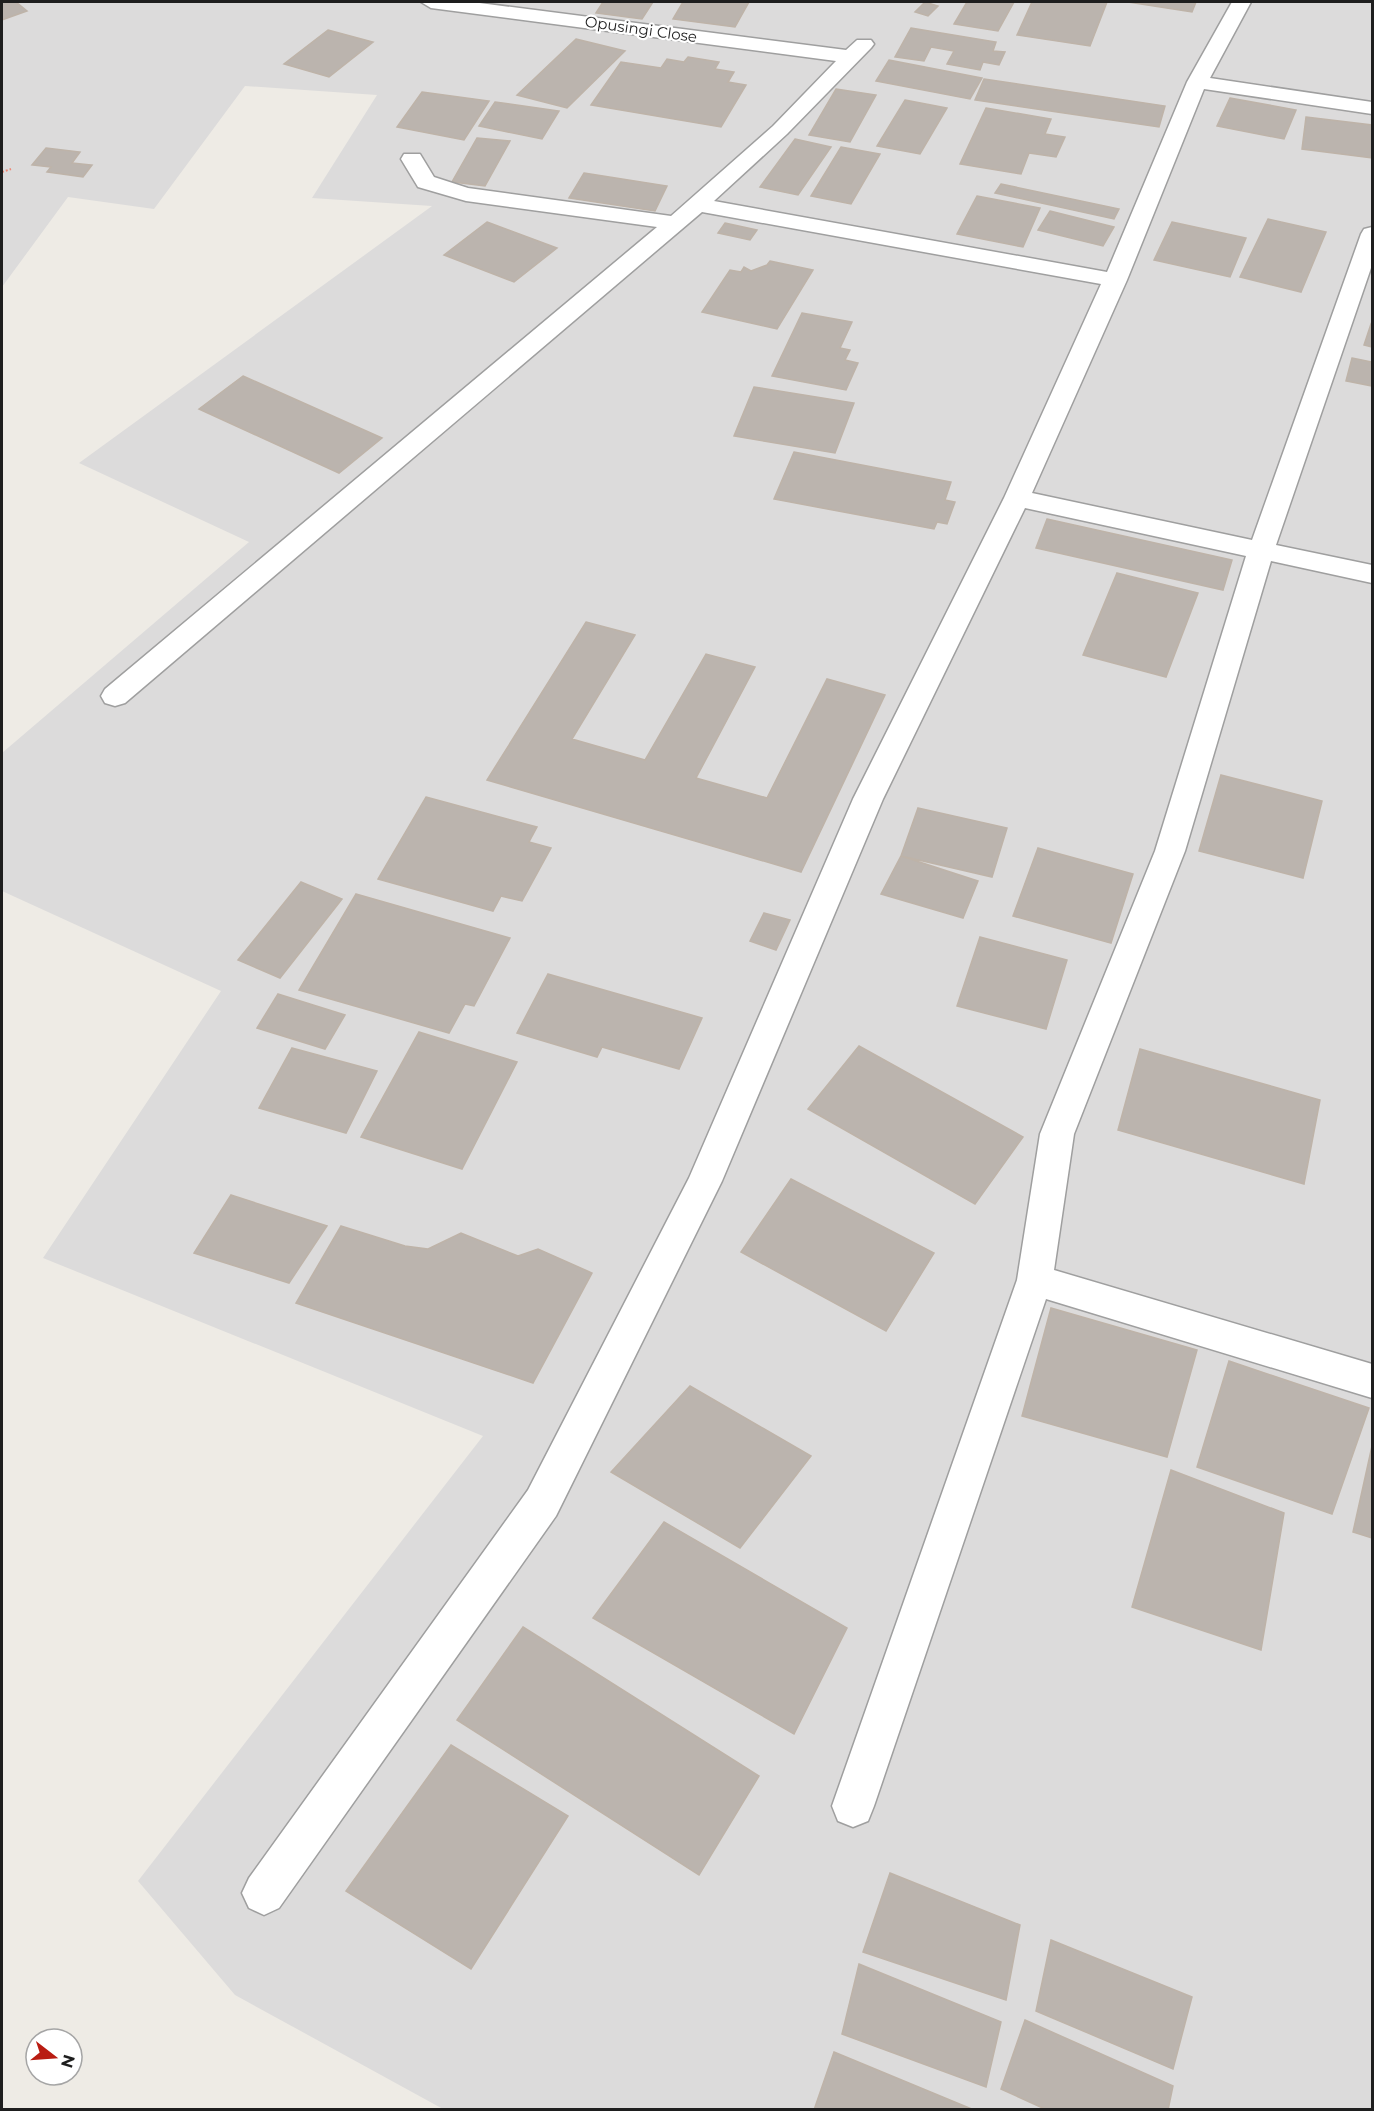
<svg xmlns="http://www.w3.org/2000/svg" width="1374" height="2111" font-family="Montserrat,sans-serif">
<rect width="100%" height="100%" fill="#eeebe5"/>
<!-- residential -->
<path fill="#dcdbdb" d="M2 2H1372V2109H443L235 1995 138 1881 483 1436 43 1258 221 991 2 891V753L249 542 79 463 432 206 312 198 377 95 245 86 154 209 68 197 2 287Z"/>
<!-- building -->
<path fill="#bbb4ae" stroke="#beb3a8" stroke-width="1.5" d="M2 2H16L27 11 2 20Z
M603 2H653L642 19 596 13Z
M683 2H749L735 27 673 19Z
M925 2 938 6 928 16 915 12Z
M967 2H1014L998 31 954 24Z
M1032 2H1107L1090 46 1017 35Z
M1128 2H1196L1192 12Z
M911 28 996 42 993 51 1005 52 999 65 983 62 980 70 947 64 954 51 931 47 924 61 895 57Z
M328 30 373 42 329 77 284 64Z
M576 39 625 51 567 108 517 95Z
M688 57 719 62 715 69 734 72 728 82 746 85 721 127 591 105 621 62 661 68 667 59 684 62Z
M889 60 982 78 970 99 876 81Z
M984 79 1165 106 1159 127 975 100Z
M836 89 876 95 850 142 809 135Z
M422 92 489 101 464 140 397 127Z
M1230 98 1296 110 1284 139 1217 126Z
M905 100 947 108 920 154 877 146Z
M495 102 559 111 542 139 479 126Z
M986 108 1051 119 1045 134 1065 137 1056 157 1029 153 1021 174 960 164Z
M1306 117 1372 125V158L1302 149Z
M477 138 510 141 485 186 452 182Z
M795 139 831 147 798 195 760 187Z
M841 147 880 154 851 204 811 196Z
M46 148 80 152 72 163 92 165 83 177 47 172 51 167 32 165Z
M584 173 667 186 655 211 569 198Z
M1001 184 1119 209 1114 219 995 193Z
M977 196 1040 208 1023 247 957 234Z
M1050 211 1114 227 1103 246 1038 230Z
M1268 219 1326 232 1301 292 1240 277Z
M487 222 557 248 514 282 444 255Z
M1172 222 1246 238 1230 277 1154 260Z
M725 223 757 230 750 240 718 233Z
M770 261 813 270 777 329 702 312 730 270 741 272 744 267 751 271 767 265Z
M802 313 852 322 840 348 850 350 845 360 858 363 846 390 772 376Z
M1371 324 1372 325V347L1364 345Z
M1352 358 1372 362V386L1346 381Z
M243 376 382 438 339 473 199 409Z
M754 387 854 403 835 453 734 436Z
M794 452 951 482 945 500 955 502 947 524 937 522 934 529 774 499Z
M1047 519 1232 560 1223 590 1036 548Z
M1117 573 1198 593 1166 677 1083 655Z
M586 622 635 635 572 739 645 760 706 654 755 667 696 778 767 798 827 679 885 695 801 872 487 780Z
M1221 775 1322 801 1303 878 1199 851Z
M426 797 537 827 529 842 551 848 522 901 501 896 493 911 378 879Z
M918 808 1007 828 992 877 901 856Z
M1038 848 1133 874 1111 943 1013 916Z
M901 856 978 881 963 918 881 894Z
M301 882 342 899 280 978 238 960Z
M356 894 510 938 474 1006 465 1004 449 1033 299 990Z
M764 913 790 920 776 950 750 941Z
M980 937 1067 960 1046 1029 957 1006Z
M548 974 702 1018 679 1069 602 1047 597 1057 517 1033Z
M278 994 345 1015 325 1049 257 1028Z
M419 1032 517 1062 462 1169 361 1137Z
M859 1046 1023 1137 975 1204 808 1109Z
M292 1048 377 1071 346 1133 259 1108Z
M1140 1049 1320 1100 1304 1184 1118 1130Z
M791 1179 934 1253 886 1331 741 1252Z
M231 1195 327 1226 289 1283 194 1253Z
M341 1226 405 1246 428 1249 461 1233 518 1256 538 1249 592 1273 533 1383 296 1303Z
M1051 1308 1197 1350 1167 1457 1022 1416Z
M1229 1361 1369 1408 1332 1514 1197 1467Z
M690 1386 811 1456 740 1548 611 1472Z
M1372 1446V1538L1353 1532Z
M1171 1470 1284 1513 1261 1650 1132 1607Z
M664 1522 847 1628 794 1734 593 1618Z
M523 1627 759 1776 699 1875 457 1720Z
M451 1745 568 1816 471 1969 346 1891Z
M890 1873 1020 1925 1006 2000 863 1952Z
M1051 1940 1192 1997 1173 2069 1036 2011Z
M859 1964 1001 2022 986 2087 842 2034Z
M1025 2020 1173 2086 1168 2110H1047L1001 2089Z
M834 2052 974 2110H814Z"/>
<g fill="none" stroke-linecap="round" stroke-linejoin="round">
<defs>
<path id="minor" d="M421 2H472L846 50 857 40H871L874 44 871 48 787 134 714 201 1107 272 1187 82 1232 2H1251L1210 78 1372 102V114L1204 89 1127 280 1032 493 1252 540 1361 234 1364 229 1372 227V265L1276 545 1372 565V583L1271 561 1185 851 1074 1134 1054 1270 1372 1364V1398L1046 1299 874 1806 868 1821 853 1827 838 1821 832 1806 1017 1280 1040 1134 1155 851 1246 556 1025 508 883 799 722 1181 556 1516 279 1908 264 1915 249 1908 242 1893 249 1878 528 1490 689 1178 853 799 1004 498 1101 284 702 212 125 703 115 706 105 703 101 696 105 689 657 227 466 201 418 187 401 159 404 154H420L434 177 468 188 671 216 773 126 836 61 431 8Z"/>
</defs>
<!-- minor casing -->
<use href="#minor" stroke="#9f9f9f" stroke-width="3"/>
<!-- path -->
<path stroke="#ed8977" stroke-width="2" stroke-dasharray="2 2" stroke-linecap="butt" d="M2 172 11 169"/>
<!-- minor -->
<use href="#minor" fill="#fff" fill-rule="evenodd"/>
</g>
<g text-anchor="middle" dominant-baseline="central" stroke-width="4.5" stroke-linejoin="round" paint-order="stroke">
<!-- far-street labels -->
<g font-size="15" fill="#1e1e1e" stroke="#fff">
<text transform="translate(641 29) rotate(8)">Opusingi Close</text>
</g>
</g>
<!-- border -->
<rect width="1374" height="2111" fill="none" stroke="#1e1e1e" stroke-width="6"/>
<!-- north arrow -->
<g transform="translate(54 2057) rotate(107)"><circle r="28" fill="#ffffff" stroke="#a5a5a5" stroke-width="1.5"/>
<path d="M0-4.5L10 22L0 15L-10 22Z" fill="#b91c12"/>
<text y="-9" font-size="16" font-weight="bold" text-anchor="middle" fill="#1e1e1e">N</text>
</g>
</svg>
